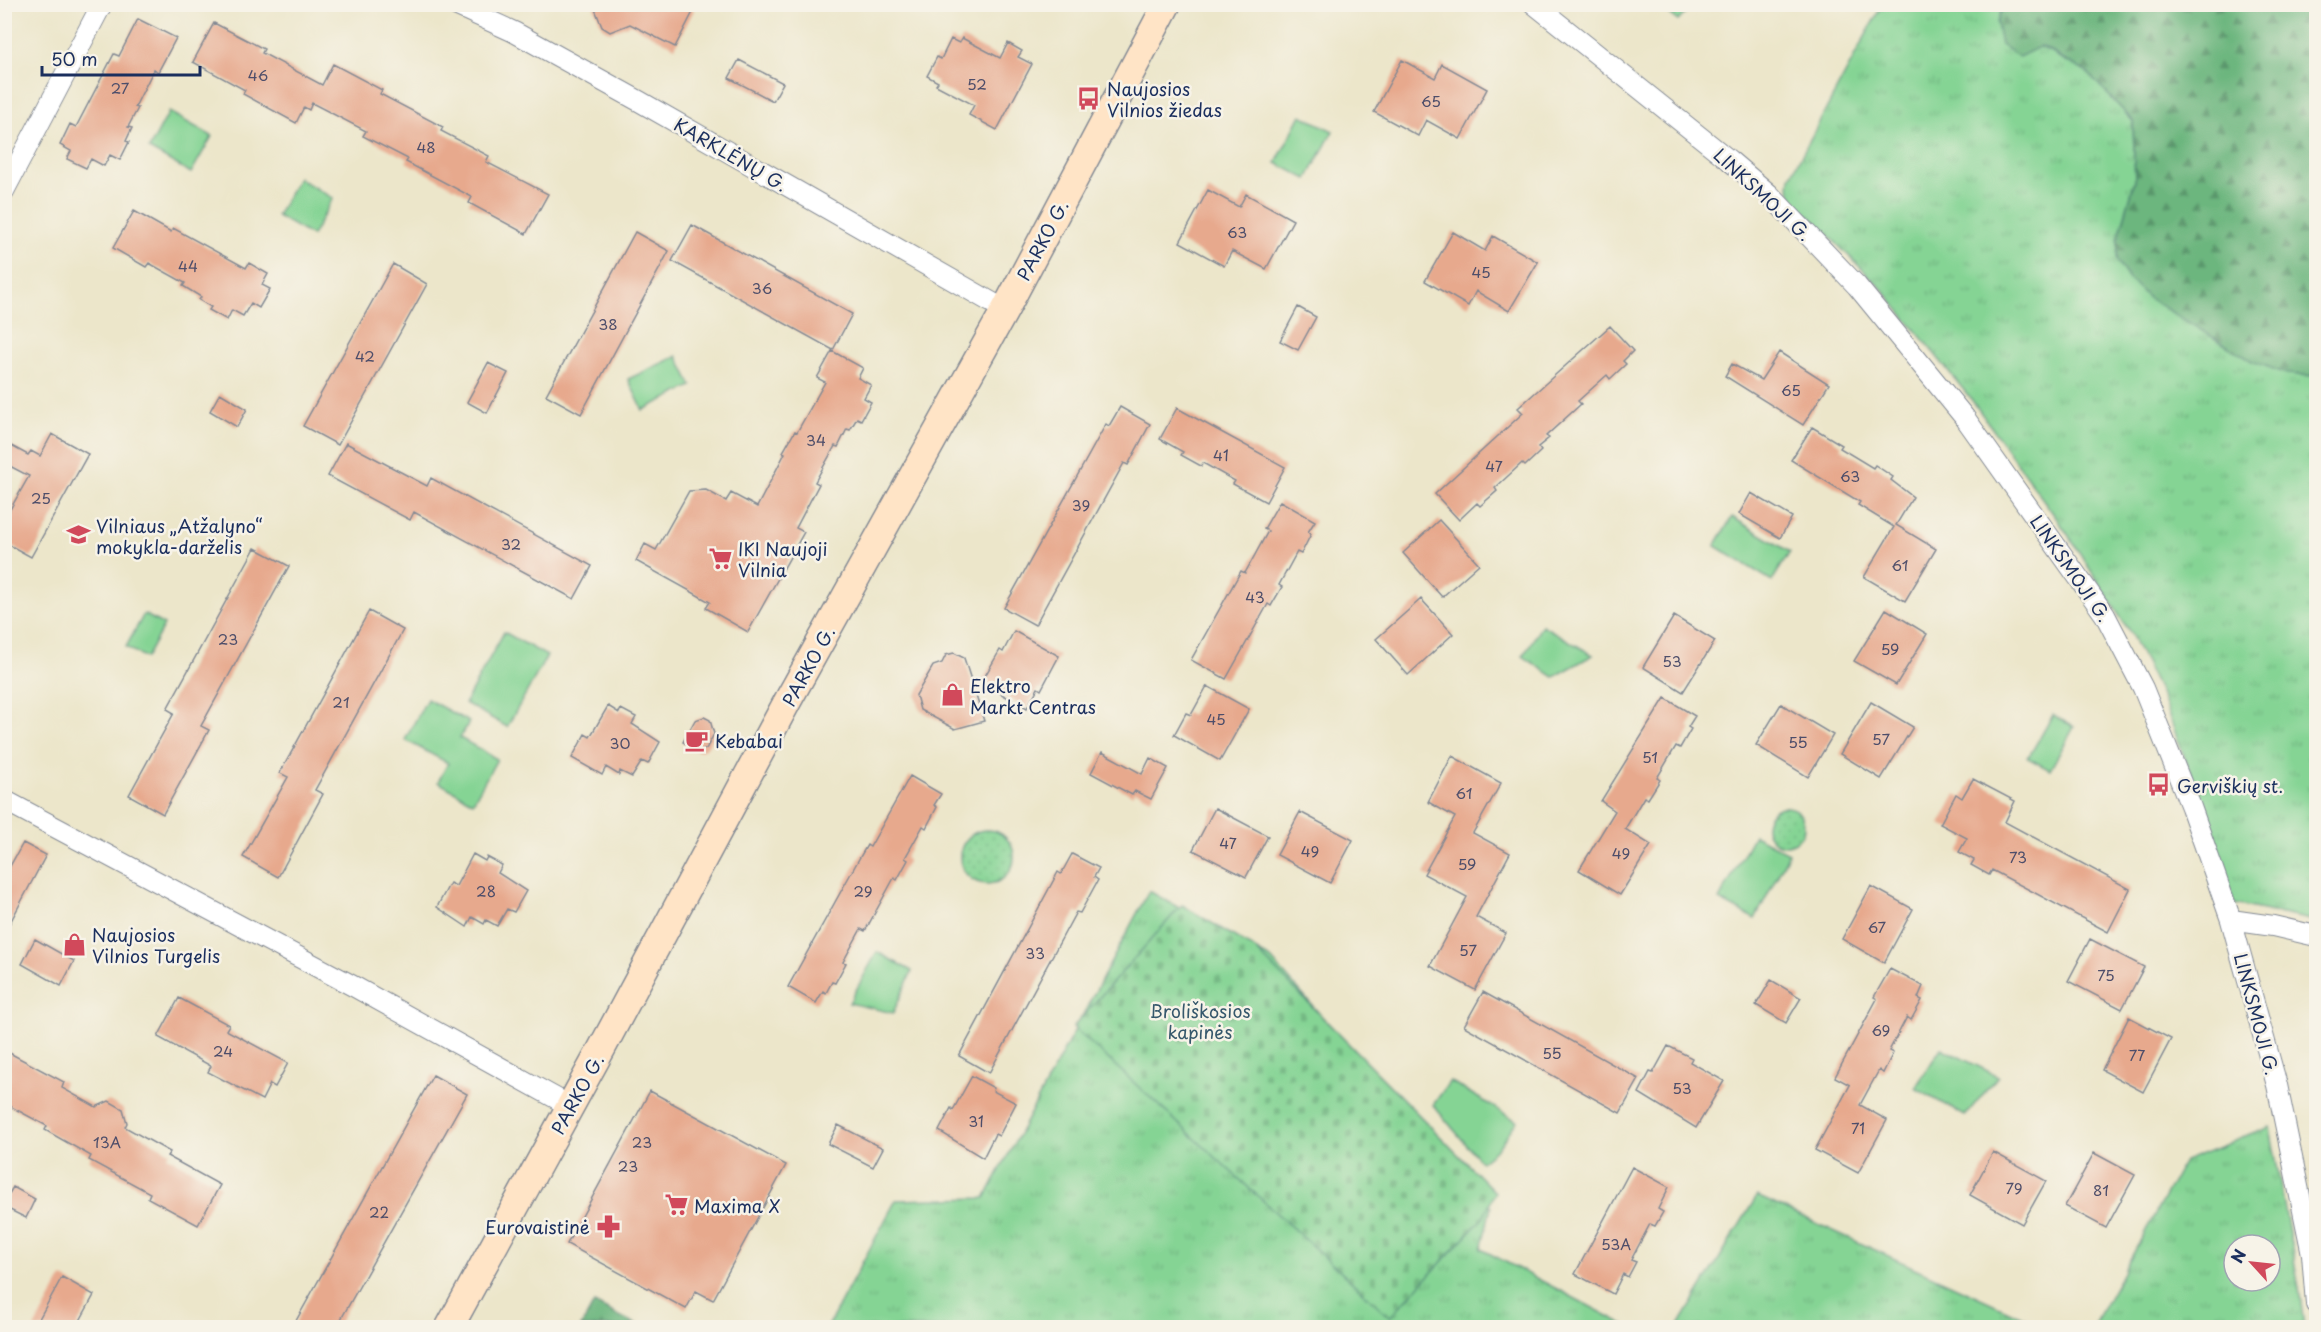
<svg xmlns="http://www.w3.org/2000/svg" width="2321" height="1332" font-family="'Playpen Sans',sans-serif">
<defs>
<pattern id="grass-tufts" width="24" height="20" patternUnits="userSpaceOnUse" patternTransform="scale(1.5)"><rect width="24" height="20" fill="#85d494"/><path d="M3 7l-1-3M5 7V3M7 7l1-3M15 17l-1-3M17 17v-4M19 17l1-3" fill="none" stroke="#72b682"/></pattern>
<pattern id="forest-firs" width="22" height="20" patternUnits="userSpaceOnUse" patternTransform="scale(1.5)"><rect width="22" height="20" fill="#6cb67e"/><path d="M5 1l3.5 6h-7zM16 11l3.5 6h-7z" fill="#58946a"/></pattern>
<pattern id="cemetery-stones" width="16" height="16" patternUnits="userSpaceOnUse" patternTransform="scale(1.5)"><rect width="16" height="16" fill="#85d494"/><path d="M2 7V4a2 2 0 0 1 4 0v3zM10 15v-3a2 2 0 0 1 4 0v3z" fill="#72b682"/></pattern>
<pattern id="garden-dots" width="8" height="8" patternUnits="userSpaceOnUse" patternTransform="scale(1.5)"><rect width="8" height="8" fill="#85d494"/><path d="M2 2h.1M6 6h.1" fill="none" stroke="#72b682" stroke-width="1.8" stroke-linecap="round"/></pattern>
</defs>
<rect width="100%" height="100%" fill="#f7f3e8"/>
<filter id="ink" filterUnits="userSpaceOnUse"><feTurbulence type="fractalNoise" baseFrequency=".0167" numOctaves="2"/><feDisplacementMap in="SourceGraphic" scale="12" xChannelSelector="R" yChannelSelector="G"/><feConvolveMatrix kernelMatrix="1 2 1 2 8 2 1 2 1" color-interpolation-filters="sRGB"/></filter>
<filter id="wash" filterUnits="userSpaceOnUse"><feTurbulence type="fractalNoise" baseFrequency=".008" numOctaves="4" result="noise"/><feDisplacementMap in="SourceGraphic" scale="24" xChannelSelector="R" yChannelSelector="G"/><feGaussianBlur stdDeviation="1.35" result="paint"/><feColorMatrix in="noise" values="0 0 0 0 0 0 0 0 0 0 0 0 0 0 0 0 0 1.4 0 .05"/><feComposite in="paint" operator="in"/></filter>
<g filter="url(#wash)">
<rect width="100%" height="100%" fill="#ece6ca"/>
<!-- grass -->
<path fill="url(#grass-tufts)" stroke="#508279" stroke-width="1.5" fill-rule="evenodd" d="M1882 5H2003L1997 23 2088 73 2133 121 2135 181 2118 240 2287 374 2316 376V921L2234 904 2194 782 2161 695 2131 634 2067 533 1971 399 1883 290 1794 201 1789 187 1790 177Z
M1149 891 1271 959 1491 1207 1481 1249 1629 1327 827 1328 896 1200 985 1198Z
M2270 1127 2299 1288 2304 1327H2093L2184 1161ZM2234 1245H2270V1281H2234Z
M1757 1196 2044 1327H1678Z"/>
<!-- forest -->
<path fill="url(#forest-firs)" stroke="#44726e" stroke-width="1.5" d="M2003 5H2316V376L2287 374 2252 361 2148 298 2127 277 2117 260 2118 240 2135 181 2133 121 2088 73 2041 46 2019 57 2001 45 1997 23Z
M594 1303 641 1327H581Z"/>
<!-- cemetery -->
<path fill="url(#cemetery-stones)" stroke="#508279" stroke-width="1.5" d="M1182 905 1255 949 1495 1192 1482 1219 1390 1317 1073 1027Z"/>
<!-- park -->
<path fill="#85d494" stroke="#508279" stroke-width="1.5" d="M1657 5H1693L1678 21Z
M169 112 212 136 191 173 149 149Z
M1301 115 1333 131 1307 179 1276 163Z
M298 178 333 198 312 236 277 216Z
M677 356 692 386 643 410 628 379Z
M1732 517 1790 552 1772 581 1715 546Z
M144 614 164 625 146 658 126 647Z
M1542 625 1593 655 1554 677 1523 656Z
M504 632 547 656 507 727 465 703Z
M427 699 469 722 460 738 497 759 473 802 438 782 448 763 405 740Z
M2053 715 2074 727 2050 770 2028 758Z
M1754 835 1789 853 1755 919 1719 900Z
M877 952 912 971 893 1013 849 1003Z
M1941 1048 1998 1076 1965 1116 1915 1088Z
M1450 1081 1517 1121 1497 1149 1481 1162 1433 1105Z"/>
<!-- garden -->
<path fill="url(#garden-dots)" stroke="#508279" stroke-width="1.5" d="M1766 826a19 19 0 1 1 38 0a19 19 0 1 1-38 0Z
M960 857a27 27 0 1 1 54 0a27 27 0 1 1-54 0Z"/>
<g id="blocks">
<!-- building -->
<path fill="#e7a98d" d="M593 4H684L694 10 675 47 630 24 610 32 602 27Z
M138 19 176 38 158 72 154 69 135 107 138 108 128 127 132 128 126 141 129 142 120 160 110 155 104 166 91 159 86 168 67 159 71 151 60 145 70 124 76 127 114 54 119 56Z
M214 23 264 49 262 53 322 85 333 64 382 90 380 94 443 127 441 131 489 156 486 162 548 194 526 234 469 203 472 197 406 162 408 159 363 136 366 131 312 103 309 110 304 107 296 123 243 94 245 90 193 62Z
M962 38 1000 58 1008 43 1022 51 1018 57 1032 64 997 130 969 115 974 105 936 85 938 82 927 76 937 57 941 59 951 39 959 43Z
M739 60 783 83 773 101 729 78Z
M1402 60 1435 78 1442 64 1487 89 1460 139 1426 120 1418 136 1374 112Z
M1208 190 1239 207 1246 194 1293 220 1266 269 1232 251 1224 266 1180 242Z
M134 211 171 232 173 228 246 268 249 263 268 274 262 285 270 289 259 308 251 303 243 316 232 310 227 320 209 310 211 307 199 300 201 297 183 286 185 283 149 263 146 267 113 248Z
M692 225 852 314 833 350 672 261Z
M635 232 669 251 581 414 546 395Z
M1453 232 1485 251 1493 236 1538 262 1509 311 1476 291 1468 306 1425 281Z
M393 264 427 284 338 445 303 426Z
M1298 307 1316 317 1298 350 1280 341Z
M1610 326 1633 351 1623 361 1626 364 1610 379 1607 375 1578 401 1581 404 1546 436 1549 438 1538 447 1541 451 1525 466 1522 463 1495 488 1497 491 1480 506 1477 503 1459 520 1435 494 1523 413 1518 408Z
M832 351 863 368 858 378 871 385 864 398 871 402 861 420 857 418 850 430 847 429 838 447 835 446 815 482 819 484 796 528 804 532 748 632 706 608 710 602 636 561 645 544 656 550 689 491 706 490 726 501 731 493 757 507 785 453 783 452 795 431 797 432 825 382 817 378Z
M1779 352 1829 384 1803 425 1725 376 1732 364 1761 380Z
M488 363 508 373 487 413 467 402Z
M220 393 247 409 237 427 210 411Z
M1120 407 1150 424 1128 465 1124 463 1035 625 1004 608 1106 424 1109 426Z
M1177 408 1285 467 1266 502 1233 484 1235 481 1203 463 1201 466 1181 455 1183 452 1160 439Z
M1812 427 1842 445 1840 448 1873 468 1875 465 1893 477 1891 480 1913 497 1896 525 1936 549 1905 601 1864 577 1894 527 1858 505 1860 502 1791 460Z
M52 434 88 454 31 557 4 542V520L29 476 4 463V442L28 455 31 451 40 456Z
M346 443 427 486 431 478 592 566 574 599 414 512 410 520 328 476Z
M1751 493 1792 517 1780 538 1739 514Z
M1280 501 1315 521 1308 532 1311 534 1301 554 1297 552 1279 585 1282 587 1271 606 1268 604 1226 679 1191 660 1241 571 1245 573 1268 531 1264 529Z
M1439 520 1479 564 1442 597 1403 553Z
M255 548 289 566 201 726 209 730 163 814 129 795 174 713 167 709Z
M1421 599 1453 634 1408 675 1376 639Z
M1886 609 1927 634 1896 685 1854 661Z
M369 611 403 630 315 790 323 794 278 877 243 857 288 777 280 773Z
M1674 616 1715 641 1683 692 1643 667Z
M1014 631 1059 656 1041 690 1038 688 1027 708 981 683 1000 650 1003 652Z
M954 653 964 658 984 721 955 729 920 710 916 695 933 666 942 663 946 655Z
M1207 686 1249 709 1220 761 1174 735 1186 713 1191 715Z
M1665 698 1695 716 1688 727 1691 729 1680 748 1676 746 1657 778 1660 780 1648 799 1644 797 1625 829 1651 845 1620 895 1579 870 1615 811 1601 801Z
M1871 702 1913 727 1881 779 1840 754Z
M1781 704 1833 735 1808 777 1756 745Z
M608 706 619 713 621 709 636 717 632 724 660 742 648 764 642 761 632 777 620 771 619 775 606 767 602 775 572 758 585 734 590 737Z
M704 717 710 720 714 734 706 749 698 751 683 742 695 720Z
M1102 752 1142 774 1150 758 1168 768 1151 799 1135 791 1132 795 1091 773Z
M1452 756 1501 783 1473 833 1510 853 1476 917 1506 933 1475 990 1430 966 1467 897 1424 874 1455 817 1428 802Z
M910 776 941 794 934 805 937 807 926 828 923 826 905 858 908 860 897 880 894 878 865 931 861 929 843 962 846 963 835 983 832 982 826 993 823 991 816 1003 788 987 860 857 867 845 870 847Z
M1973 779 2015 801 2005 822 2130 889 2108 932 1992 870 1989 875 1971 865 1974 860 1959 852 1967 838 1940 824 1956 794 1962 798Z
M1215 808 1268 836 1246 877 1193 850Z
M1300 812 1353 840 1330 883 1277 855Z
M23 843 46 855 4 934V877Z
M473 854 485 861 487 857 502 865 498 873 526 891 514 912 507 909 497 926 486 920 484 924 472 917 467 927 437 907 450 883 456 886Z
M1072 854 1099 868 1094 877 1098 880 1080 913 1076 912 989 1073 959 1056 1058 872 1061 874Z
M1871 886 1913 909 1884 963 1842 939Z
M35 939 74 961 61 986 22 964Z
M2090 939 2144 967 2122 1009 2068 981Z
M1890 969 1923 986 1918 998 1922 1000 1911 1020 1907 1017 1889 1051 1893 1053 1883 1073 1879 1070 1860 1105 1887 1120 1858 1173 1815 1150 1850 1085 1835 1077 1877 999 1874 997Z
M1771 980 1801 998 1786 1023 1756 1005Z
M1483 992 1639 1079 1620 1113 1464 1026Z
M179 998 229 1025 226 1030 288 1063 275 1087 270 1084 262 1100 208 1072 211 1066 158 1037Z
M2129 1017 2171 1039 2143 1092 2102 1070Z
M1668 1046 1692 1058 1690 1062 1724 1081 1696 1128 1639 1093 1650 1072 1653 1073Z
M4 1050 64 1082 62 1088 96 1107 109 1101 123 1109 127 1123 125 1127 170 1152 167 1156 220 1185 198 1225 148 1198 150 1193 89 1160 91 1156 45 1130 47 1126 4 1103Z
M433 1075 467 1094 336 1328H292Z
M972 1076 994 1088 993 1091 1016 1103 999 1136 995 1134 983 1158 939 1131 951 1108 953 1110Z
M650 1091 786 1165 713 1300 696 1291 686 1309 567 1244Z
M838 1125 883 1148 873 1167 828 1144Z
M1993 1152 2046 1181 2022 1224 1970 1195Z
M2094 1153 2135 1175 2106 1228 2065 1206Z
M1632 1167 1669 1187 1658 1209 1663 1212 1655 1226 1650 1224 1631 1260 1636 1262 1628 1277 1623 1274 1613 1294 1575 1274Z
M13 1187 35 1199 26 1218 4 1207V1202Z
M62 1277 94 1295 76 1328H34Z"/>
</g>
</g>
<g filter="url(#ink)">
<use href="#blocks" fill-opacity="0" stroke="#848a94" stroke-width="1.5"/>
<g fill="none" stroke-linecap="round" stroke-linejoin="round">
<defs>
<path id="minor" d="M453 4 514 32 639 101 1005 310
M1534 4 1729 160 1769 194 1857 286 1965 418 2105 615 2143 688 2191 807 2231 920 2277 1085 2312 1254 2316 1304
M4 191 102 4
M4 800 355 987 570 1106
M2231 920 2273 926 2316 936"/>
<path id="secondary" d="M449 1328 602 1048 787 702 1005 310 1167 4"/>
</defs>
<!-- minor casing -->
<use href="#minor" stroke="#848a94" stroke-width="22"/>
<!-- secondary casing -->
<use href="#secondary" stroke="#848a94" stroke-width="30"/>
<!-- minor -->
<use href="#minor" stroke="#fff" stroke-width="20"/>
<!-- secondary -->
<use href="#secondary" stroke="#ffe4c6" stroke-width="27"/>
</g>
</g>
<!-- icons -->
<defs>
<symbol id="bus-bare" viewBox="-9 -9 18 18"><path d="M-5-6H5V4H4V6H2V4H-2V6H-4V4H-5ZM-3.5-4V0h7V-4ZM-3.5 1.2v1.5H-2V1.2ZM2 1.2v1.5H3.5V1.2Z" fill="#d1495b" stroke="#f7f3e8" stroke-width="2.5" paint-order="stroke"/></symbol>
<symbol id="school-bare" viewBox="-9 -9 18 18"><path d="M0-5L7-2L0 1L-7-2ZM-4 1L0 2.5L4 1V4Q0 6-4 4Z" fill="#d1495b" stroke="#f7f3e8" stroke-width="2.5" paint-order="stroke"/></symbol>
<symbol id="supermarket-bare" viewBox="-9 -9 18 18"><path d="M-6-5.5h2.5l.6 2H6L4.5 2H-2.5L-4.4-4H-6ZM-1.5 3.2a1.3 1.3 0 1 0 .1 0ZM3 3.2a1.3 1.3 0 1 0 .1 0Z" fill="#d1495b" stroke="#f7f3e8" stroke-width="2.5" paint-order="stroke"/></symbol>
<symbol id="shop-bare" viewBox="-9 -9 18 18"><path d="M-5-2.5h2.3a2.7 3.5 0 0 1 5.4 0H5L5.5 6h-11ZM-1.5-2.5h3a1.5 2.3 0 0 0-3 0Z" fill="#d1495b" stroke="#f7f3e8" stroke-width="2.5" paint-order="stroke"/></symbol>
<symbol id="cafe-bare" viewBox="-9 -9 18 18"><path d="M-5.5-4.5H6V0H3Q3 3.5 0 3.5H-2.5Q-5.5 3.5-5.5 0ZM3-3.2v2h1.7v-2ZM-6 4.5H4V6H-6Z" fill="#d1495b" stroke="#f7f3e8" stroke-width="2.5" paint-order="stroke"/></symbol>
<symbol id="pharmacy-bare" viewBox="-9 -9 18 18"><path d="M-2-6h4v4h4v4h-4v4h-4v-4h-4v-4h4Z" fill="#d1495b" stroke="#f7f3e8" stroke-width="2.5" paint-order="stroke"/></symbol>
</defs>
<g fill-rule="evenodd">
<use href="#bus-bare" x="1072" y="82" width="33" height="33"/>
<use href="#school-bare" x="62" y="518" width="33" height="33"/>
<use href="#supermarket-bare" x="704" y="542" width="33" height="33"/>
<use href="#shop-bare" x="936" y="678" width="33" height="33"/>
<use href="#cafe-bare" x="680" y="724" width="33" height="33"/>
<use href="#bus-bare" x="2142" y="768" width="33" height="33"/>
<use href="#shop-bare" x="58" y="928" width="33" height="33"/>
<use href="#supermarket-bare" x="660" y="1188" width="33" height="33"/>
<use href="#pharmacy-bare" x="592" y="1210" width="33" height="33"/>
</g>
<g text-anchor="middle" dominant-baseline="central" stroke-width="5" stroke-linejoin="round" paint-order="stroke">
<!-- number labels -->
<g font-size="15" fill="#4e4e6a">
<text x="258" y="74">46</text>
<text x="977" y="83">52</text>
<text x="120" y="87">27</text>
<text x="1431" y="100">65</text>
<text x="426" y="146">48</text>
<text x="1237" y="231">63</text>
<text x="188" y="265">44</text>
<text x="1481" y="271">45</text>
<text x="762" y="287">36</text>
<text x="608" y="323">38</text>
<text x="365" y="355">42</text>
<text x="1791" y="389">65</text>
<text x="816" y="439">34</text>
<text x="1221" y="454">41</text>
<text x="1494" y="465">47</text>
<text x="1850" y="475">63</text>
<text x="41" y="497">25</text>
<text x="1081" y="504">39</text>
<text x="511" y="543">32</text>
<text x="1900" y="564">61</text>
<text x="1255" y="596">43</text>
<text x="228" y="638">23</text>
<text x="1890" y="648">59</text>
<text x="1672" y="660">53</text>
<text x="341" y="701">21</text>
<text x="1216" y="718">45</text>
<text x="1881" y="738">57</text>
<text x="1798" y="741">55</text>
<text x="620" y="742">30</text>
<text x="1650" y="756">51</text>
<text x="1464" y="792">61</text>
<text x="1228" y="842">47</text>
<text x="1310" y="850">49</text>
<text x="1621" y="852">49</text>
<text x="2018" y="856">73</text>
<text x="1467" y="863">59</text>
<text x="486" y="890">28</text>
<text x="863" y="890">29</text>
<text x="1877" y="926">67</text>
<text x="1468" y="949">57</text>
<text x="1035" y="952">33</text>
<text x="2106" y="974">75</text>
<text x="1881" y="1029">69</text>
<text x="223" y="1050">24</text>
<text x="1552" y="1052">55</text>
<text x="2137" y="1054">77</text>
<text x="1682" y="1087">53</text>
<text x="976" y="1120">31</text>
<text x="1858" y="1127">71</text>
<text x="107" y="1141">13A</text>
<text x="642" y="1141">23</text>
<text x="628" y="1165">23</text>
<text x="2014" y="1187">79</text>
<text x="2101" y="1189">81</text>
<text x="379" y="1211">22</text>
<text x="1616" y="1243">53A</text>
</g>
<!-- poi labels -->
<g font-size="18" fill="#1b2f5e" stroke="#f7f3e8" text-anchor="start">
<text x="1107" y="88">Naujosios<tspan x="1107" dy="21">Vilnios žiedas</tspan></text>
<text x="96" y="525">Vilniaus „Atžalyno“<tspan x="96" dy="21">mokykla-darželis</tspan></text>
<text x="738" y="548">IKI Naujoji<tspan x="738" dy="21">Vilnia</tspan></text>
<text x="970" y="685">Elektro<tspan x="970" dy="21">Markt Centras</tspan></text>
<text x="715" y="740">Kebabai</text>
<text x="2177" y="785">Gerviškių st.</text>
<text x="92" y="934">Naujosios<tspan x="92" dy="21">Vilnios Turgelis</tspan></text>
<text x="694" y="1205">Maxima X</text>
<text x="590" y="1226" text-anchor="end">Eurovaistinė</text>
</g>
<!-- street labels -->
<g font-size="18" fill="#1b2f5e" stroke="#f7f3e8">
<text transform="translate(731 154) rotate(30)">KARKLĖNŲ G.</text>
<text transform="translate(1763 194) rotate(43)">LINKSMOJI G.</text>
<text transform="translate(1042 240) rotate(-62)">PARKO G.</text>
<text transform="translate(2071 568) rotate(55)">LINKSMOJI G.</text>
<text transform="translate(808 666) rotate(-61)">PARKO G.</text>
<text transform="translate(2257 1014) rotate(75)">LINKSMOJI G.</text>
<text transform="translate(577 1094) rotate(-61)">PARKO G.</text>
</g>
<!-- park labels -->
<g font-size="18" fill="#36586c" stroke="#f7f3e8">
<text x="1200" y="1010">Broliškosios<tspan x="1200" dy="21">kapinės</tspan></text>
</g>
</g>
<!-- margin -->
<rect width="2321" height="1332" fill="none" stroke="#f7f3e8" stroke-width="24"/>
<!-- north arrow -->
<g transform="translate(2252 1263) rotate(297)"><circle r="28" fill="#f7f3e8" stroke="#9fa5b1" stroke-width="1.5"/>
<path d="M0-4.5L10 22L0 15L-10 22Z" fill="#d1495b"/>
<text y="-9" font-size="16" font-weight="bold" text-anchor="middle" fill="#1b2f5e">N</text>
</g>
<!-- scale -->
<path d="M42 66v9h158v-9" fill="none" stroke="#1b2f5e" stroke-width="3"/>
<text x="51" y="66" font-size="18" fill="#1b2f5e" stroke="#f7f3e8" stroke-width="4.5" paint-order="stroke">50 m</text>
</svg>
